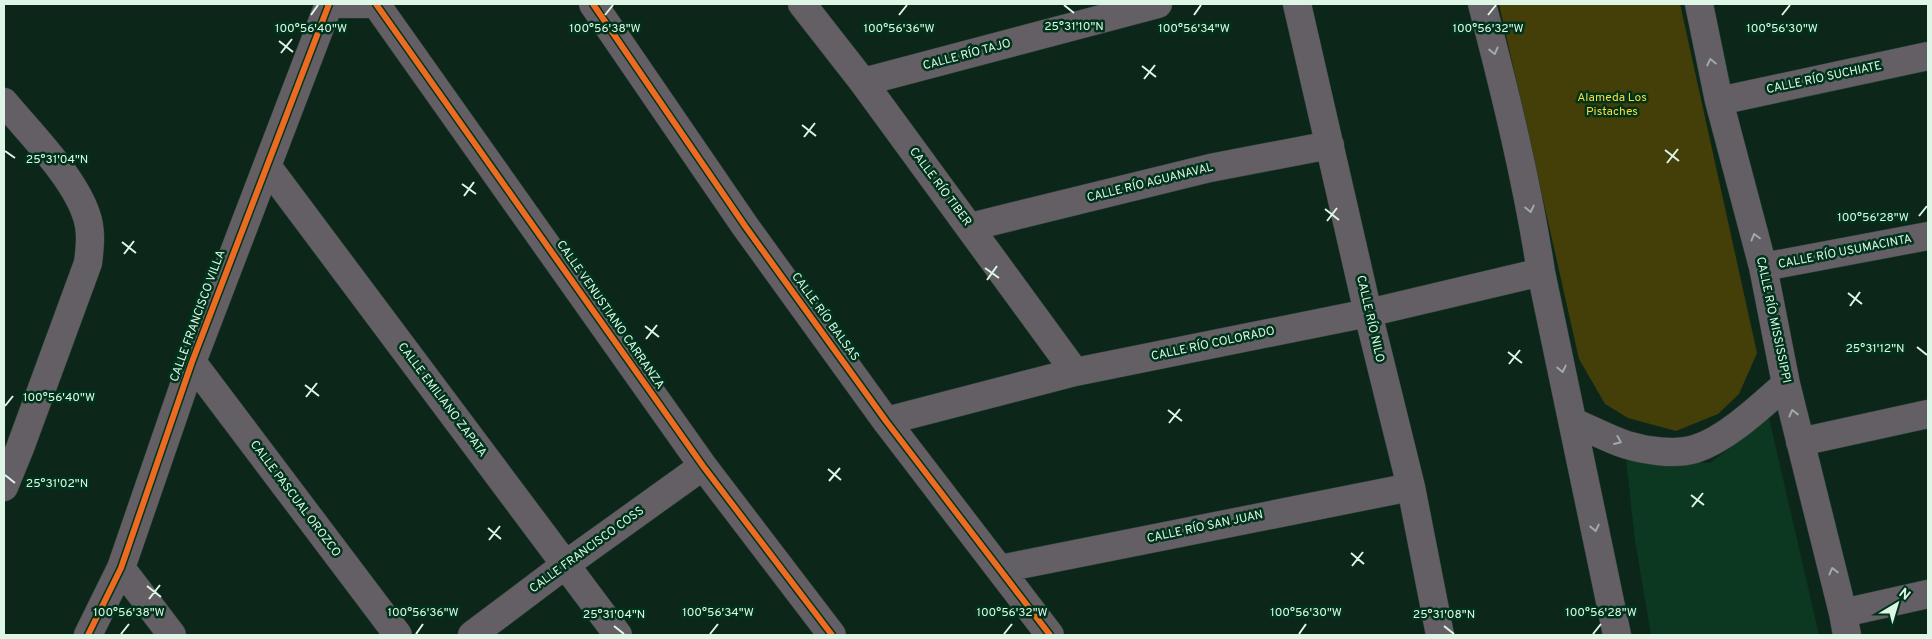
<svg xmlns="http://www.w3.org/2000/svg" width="1932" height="639" font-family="Overpass,sans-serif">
<rect width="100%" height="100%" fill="#0c271a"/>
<!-- built -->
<path fill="#0c3721" d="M1769 418 1819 635H1651L1635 541 1626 460 1710 463Z"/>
<!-- green -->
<path fill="#443e08" d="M1499 4H1680L1757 353 1739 394 1718 414 1676 431 1628 418 1605 404 1579 359Z"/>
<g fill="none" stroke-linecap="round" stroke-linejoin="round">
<defs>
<path id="minor" d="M328 4H377
M376 4 703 466 832 635
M593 4 745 226 886 421 1050 635
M802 4 863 82 1075 372
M1297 4 1368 313 1411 487 1440 635
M1482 4C1505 92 1527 181 1541 272L1617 635
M1699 4 1719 101 1763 267 1786 384 1843 613 1847 635
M863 82 1158 4
M1719 101 1928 56
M4 102C30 133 73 176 86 214 92 230 90 247 88 263L20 448 4 487
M267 166 618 635
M970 227 1210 168 1330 145
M1763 267 1928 236
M192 362 398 635
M886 421 1075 372 1368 313 1541 272
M1573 422C1591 429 1608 439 1627 445 1647 451 1675 455 1695 449 1727 439 1762 405 1786 384
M1800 442 1928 414
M121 568 172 635
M1000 569 1411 487
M1843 613 1928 594
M88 635 121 568 192 362 329 4
M472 635 565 565 703 466"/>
</defs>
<!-- minor casing -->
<use href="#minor" stroke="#2c4137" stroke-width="29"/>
<!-- minor -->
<use href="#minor" stroke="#645e65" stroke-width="28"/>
<defs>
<path id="cycleway" d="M376 4 703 466 832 635
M593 4 745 226 886 421 1050 635
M88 635 121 568 192 362 329 4"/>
</defs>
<!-- cycleway casing -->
<use href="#cycleway" stroke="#00331b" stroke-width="9"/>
<!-- cycleway -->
<use href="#cycleway" stroke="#ed6a23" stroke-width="6"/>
</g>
<!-- one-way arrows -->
<defs><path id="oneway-chevron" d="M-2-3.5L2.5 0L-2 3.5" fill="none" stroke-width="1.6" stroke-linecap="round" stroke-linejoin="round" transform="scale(1.25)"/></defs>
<g stroke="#a0aaa6">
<use href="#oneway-chevron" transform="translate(1494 51) rotate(76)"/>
<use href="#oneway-chevron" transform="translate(1711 62) rotate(-102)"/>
<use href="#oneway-chevron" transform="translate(1530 209) rotate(78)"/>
<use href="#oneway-chevron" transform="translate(1755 237) rotate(-105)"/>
<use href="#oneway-chevron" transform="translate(1562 369) rotate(78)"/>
<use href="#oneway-chevron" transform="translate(1793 413) rotate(-104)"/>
<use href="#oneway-chevron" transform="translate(1618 441) rotate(23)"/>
<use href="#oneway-chevron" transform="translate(1595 528) rotate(78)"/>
<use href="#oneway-chevron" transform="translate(1833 571) rotate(-104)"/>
</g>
<!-- ticks -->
<path fill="none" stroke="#ddf6e6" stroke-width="2" d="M1064 5 1074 13M311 15 318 5M605 15 613 5M899 15 907 5M1194 15 1201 5M1488 15 1496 5M1782 15 1790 5M279 41 293 52M281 53 292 39M1142 66 1156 77M1144 79 1155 65M802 125 816 136M804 137 815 123M1665 150 1679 161M5 151 15 158M1667 163 1678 149M462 184 476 194M464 196 474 182M1325 209 1339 220M1919 216 1927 206M1327 221 1337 208M122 242 136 253M124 254 134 241M985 268 999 278M987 280 997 266M1848 293 1862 304M1850 306 1860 292M645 326 659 337M646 339 657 325M1917 347 1927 355M1508 352 1522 363M1509 364 1520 350M305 385 319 396M306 397 317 383M5 406 13 396M1168 410 1182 421M1169 423 1180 409M828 469 841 480M5 475 15 483M829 481 840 468M1691 495 1704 505M1692 507 1703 493M488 528 501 539M489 540 500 526M1351 553 1364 564M1352 566 1363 552M147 586 161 597M149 599 160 585M614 626 624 634M1444 626 1454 634M121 634 129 624M416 634 423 624M710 634 718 624M1004 634 1012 624M1299 634 1306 624M1593 634 1601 624"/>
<g text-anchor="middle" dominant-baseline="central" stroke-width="5" stroke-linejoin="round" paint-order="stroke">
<!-- street labels -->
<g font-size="12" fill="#ddf6e6" stroke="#00331b">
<text transform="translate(967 55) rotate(-15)">CALLE RÍO TAJO</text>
<text transform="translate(1824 78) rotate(-12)">CALLE RÍO SUCHIATE</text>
<text transform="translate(1150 183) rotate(-14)">CALLE RÍO AGUANAVAL</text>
<text transform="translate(940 187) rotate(53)">CALLE RÍO TIBER</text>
<text transform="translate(1845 252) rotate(-11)">CALLE RÍO USUMACINTA</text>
<text transform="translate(610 315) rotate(55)">CALLE VENUSTIANO CARRANZA</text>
<text transform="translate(198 316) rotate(-70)">CALLE FRANCISCO VILLA</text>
<text transform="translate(825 317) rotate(54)">CALLE RÍO BALSAS</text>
<text transform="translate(1370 319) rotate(77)">CALLE RÍO NILO</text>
<text transform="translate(1773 320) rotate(78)">CALLE RÍO MISSISSIPPI</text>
<text transform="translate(1213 344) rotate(-12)">CALLE RÍO COLORADO</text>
<text transform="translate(442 400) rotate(53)">CALLE EMILIANO ZAPATA</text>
<text transform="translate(295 499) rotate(53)">CALLE PASCUAL OROZCO</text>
<text transform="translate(1205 527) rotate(-12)">CALLE RÍO SAN JUAN</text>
<text transform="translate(587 550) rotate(-36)">CALLE FRANCISCO COSS</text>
</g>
<!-- park labels -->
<g font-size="12" fill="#fbda35" stroke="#00331b">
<text x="1612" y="98">Alameda Los<tspan x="1612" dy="14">Pistaches</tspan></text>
</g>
</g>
<g font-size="12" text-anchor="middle" fill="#ddf6e6" stroke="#00331b" stroke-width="5" stroke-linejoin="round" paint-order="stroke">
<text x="1074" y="30">25°31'10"N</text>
<text x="605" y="32">100°56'38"W</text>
<text x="899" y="32">100°56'36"W</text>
<text x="1194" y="32">100°56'34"W</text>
<text x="1782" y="32">100°56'30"W</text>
<text x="311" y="32">100°56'40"W</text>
<text x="1488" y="32">100°56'32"W</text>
<text x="57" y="163">25°31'04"N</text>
<text x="1873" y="221">100°56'28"W</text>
<text x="1875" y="352">25°31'12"N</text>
<text x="59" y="401">100°56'40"W</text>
<text x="57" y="487">25°31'02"N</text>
<text x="129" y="616">100°56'38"W</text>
<text x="423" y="616">100°56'36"W</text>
<text x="718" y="616">100°56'34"W</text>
<text x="1012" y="616">100°56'32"W</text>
<text x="1306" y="616">100°56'30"W</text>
<text x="1601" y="616">100°56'28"W</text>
<text x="614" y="618">25°31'04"N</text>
<text x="1444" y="618">25°31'08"N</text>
</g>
<!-- border -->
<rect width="1932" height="639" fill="none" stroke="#ddf6e6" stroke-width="10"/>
<!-- north arrow -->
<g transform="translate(1897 604) rotate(38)" stroke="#00331b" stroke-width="4" paint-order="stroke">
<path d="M0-4L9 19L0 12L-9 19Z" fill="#ddf6e6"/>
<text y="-8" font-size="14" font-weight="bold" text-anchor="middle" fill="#ddf6e6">N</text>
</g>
</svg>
